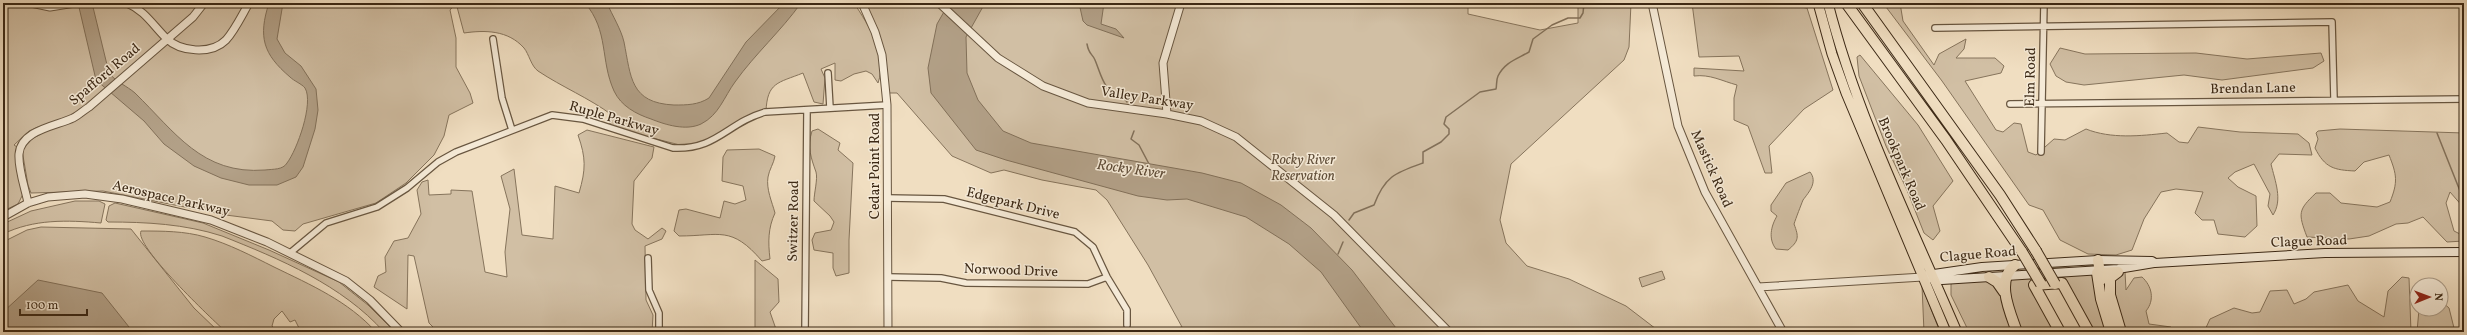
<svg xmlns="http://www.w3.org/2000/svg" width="2467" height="335" font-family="Vollkorn,serif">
<rect width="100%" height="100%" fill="#f0dec1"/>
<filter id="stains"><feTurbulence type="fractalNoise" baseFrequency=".005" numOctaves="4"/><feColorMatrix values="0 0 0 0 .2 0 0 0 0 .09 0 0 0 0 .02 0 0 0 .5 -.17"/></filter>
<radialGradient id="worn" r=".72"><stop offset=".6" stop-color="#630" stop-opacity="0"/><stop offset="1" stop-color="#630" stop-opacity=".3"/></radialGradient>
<!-- green -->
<path fill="#d1bfa4" stroke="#86745c" d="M3 3H854C869 26 888 55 878 83L872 74 866 71 854 74 841 81 835 80V63L821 69 825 78 823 104 814 102 803 73C778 83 767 82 766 112L699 145H680L609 127 612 115C589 98 562 87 538 71 531 66 529 54 524 48 508 30 485 30 464 33L456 3 450 10 456 38V67L470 93 473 103 449 115 444 136 434 155 406 183 376 203 303 224 295 231 283 230 272 221 218 214 204 209 200 210 103 191 31 193 28 185 22 150 32 139 46 131 38 127 29 131 14 145 17 147 23 194 18 204 3 211Z
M865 3H1468V14L1540 30 1578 23V3H1631L1629 47 1624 60 1511 164 1500 220 1506 243 1527 266 1569 279 1626 306 1660 332H1159L1182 327 1148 265 1107 200 1096 190 1042 180 1004 170 991 173 952 156 897 93H886L877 28Z
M1692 3H1799L1800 7 1807 8 1833 90 1804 109 1769 146 1772 173H1765L1748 126 1734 120V98L1737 85C1722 81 1710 74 1694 76V68L1744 71 1739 56 1699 57Z
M1883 3H1900L1903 21 1934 65 1939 54 1966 39 1964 49 1956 58H1995L2004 66 2001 73 1965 81 1996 130 2003 132 2014 123 2021 124 2028 152 2036 155 2054 139 2065 140 2086 129C2111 139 2140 136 2167 133L2179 142 2188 143 2198 127 2240 132 2298 134 2309 143 2312 155 2279 154 2271 164C2275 181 2283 200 2273 215L2268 206 2270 194 2254 164 2235 172 2228 178 2238 187 2256 196 2257 226 2245 237 2218 234 2214 220H2202L2195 213 2203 192 2176 189 2161 192 2144 219 2132 250 2116 255 2088 254 2060 240 2043 210 2029 205 1942 81Z
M2060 48 2085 54 2196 53 2247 59 2321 53 2324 61 2313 68 2222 80 2184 75 2084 85 2066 82 2056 76 2050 64Z
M1860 55 1918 125 1953 181 1933 206 1940 231 1933 240 1924 233 1907 190 1886 146 1859 76 1857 57Z
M818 129 840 143 838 150 853 163 849 240V273L836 276 833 268V253L814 250 812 240 815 233 831 230 834 222 830 216 814 201C814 193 818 179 816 172 811 158 807 147 812 131Z
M2340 129 2464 133V208L2450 192 2446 203 2454 231 2464 236V241L2447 242 2423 217 2408 223 2396 224 2369 236 2349 239 2307 237C2298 213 2298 210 2316 193H2330L2341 203 2377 207 2390 202C2398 182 2397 175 2389 155L2364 162 2355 171C2334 170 2325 168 2315 148L2318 139 2316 133 2318 131Z
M587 130 654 147 652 158 634 181 632 224 635 230 648 239 662 228 666 231 662 239 645 246 646 300 653 315 652 332H438L429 323 414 256 408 255 407 309 374 287 378 276 386 272 385 257 394 241 408 238 421 214 417 190 422 182 428 180 429 195 451 194V190L472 191 485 272 507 277 505 252 510 209 501 176 514 169 522 235 553 239 555 186 579 193C586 169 586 158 578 135Z
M759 149 775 156C774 163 769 170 768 177 766 189 772 202 775 213 768 228 768 242 770 259L762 261C731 225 720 236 679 236L674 231 679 210 686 209 720 218 724 201 735 204 746 200 743 186 722 181 723 157 727 150Z
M1810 172C1818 182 1809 192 1803 200 1801 205 1796 218 1794 224 1799 237 1799 241 1788 250L1776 249C1768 239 1771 226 1777 216L1771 211V205L1786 183Z
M75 201H99L105 204 101 223C67 220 34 219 3 234V224L31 211Z
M115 203 203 223 269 250 339 282 368 305 395 332H384C342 285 280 259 222 236 185 224 146 222 108 222L106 220 109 206Z
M41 227 131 229 194 308 219 332H3V242L27 230Z
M141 231C162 231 185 231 205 237 229 244 252 256 274 267 311 285 348 301 376 332H294L299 328 295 320 290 322 282 311 274 319 272 326 277 332H226C212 319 134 246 141 231Z
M755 260 778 279 779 302 770 312 777 332H755Z
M1662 271 1665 279 1642 287 1639 278Z
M2118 272H2125L2126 290 2134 278 2142 277C2152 286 2155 300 2146 311L2149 324 2171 327 2172 332H2121L2110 278Z
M2097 273 2111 332H2089L2062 283 2061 275Z
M2029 277 2060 332H2021L2010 296 2008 279Z
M2402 277 2409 278 2411 332H2204L2210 319 2234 308 2252 313 2260 312 2270 291 2287 290 2294 304 2306 299 2314 292 2348 285 2358 301 2384 317 2388 291Z
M1990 280 1999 286 2014 332H1969L1951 295V284L1955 282Z
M1922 286 1940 332H1924Z
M2441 301 2449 308 2455 332H2417L2419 309H2441Z"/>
<!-- water -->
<path fill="#b2a087" stroke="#827059" d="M78 3H92L109 73C116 82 127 86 135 93 175 132 202 175 265 170 273 169 283 170 287 163 297 150 314 103 305 88 302 84 294 81 290 77 263 54 258 37 269 3H283L277 39 285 53 301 66 316 89 318 110 315 129 303 167 296 177 277 185H249L221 178 194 166 164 144 144 121 96 80Z
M585 3H607C612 15 621 29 624 42 631 77 630 103 674 105 687 105 698 105 709 98L746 42 784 3H801C781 31 755 54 735 82 724 97 719 115 701 124 686 131 666 125 651 119 636 114 621 106 614 91 600 60 609 31 585 3Z
M949 3H985L966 37 967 73 978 100 1003 131 1031 143 1202 173 1241 183 1281 205 1311 228 1352 270 1399 332H1364L1321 272 1289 244 1246 217 1187 199 1167 200 1138 196 1006 160 976 150 931 93 928 68 937 24Z
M1079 3H1104L1101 24 1116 29 1124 38 1087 25 1083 21Z
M38 280 102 293 133 332H3V312Z"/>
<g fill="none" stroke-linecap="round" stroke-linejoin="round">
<!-- stream -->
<path stroke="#827059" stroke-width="1.5" d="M1087 44C1089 55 1092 53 1095 60 1101 74 1104 94 1122 95L1127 102
M1134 131 1131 139 1139 145 1149 164
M2437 133 2464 201
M1349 220 1354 213 1374 205C1385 176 1395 173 1423 163V152L1441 142 1449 134V129L1444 124 1446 117 1480 92 1496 89C1497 85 1496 80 1498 76 1505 62 1517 59 1529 52L1533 39 1552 25 1568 18H1580L1583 13 1584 3
M1338 254 1343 242"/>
<defs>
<path id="minor" d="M1935 28 2332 22 2334 99
M493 39 502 98 512 130
M828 73 830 108
M2010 104 2464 99
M2041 152 2044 3
M888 198 944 199 1075 232 1093 247 1107 277 1127 310V325
M290 253 326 223 377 207 407 188 438 162 456 152 552 115 583 119 673 148C717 150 727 123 765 112L887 105
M648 258 649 290 659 313V332
M889 277 941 278 966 283 1088 284 1107 277
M805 332 807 110"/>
<path id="tertiary" d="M31 3 50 7 75 3
M127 3C144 10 153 25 166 38 180 52 211 55 226 40 235 30 242 15 249 3
M862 3 875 32 882 55 887 105 888 332
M939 3 998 58 1043 86 1088 103 1167 114 1201 121 1236 137 1334 215 1449 332
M1652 3 1678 126 1705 192 1783 332
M1167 114 1163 63 1181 3
M28 203C25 188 18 169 19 154 21 130 56 126 73 118 79 115 84 110 89 107L193 17 204 3
M3 217 28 203 48 197 85 194 122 199 211 220 267 242 346 281 370 300 401 332
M1758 287 1923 277"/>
<path id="secondary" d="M1927 275 1982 267 2098 260 2152 261 2155 263 2325 253 2464 252
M1929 278 1942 280 2118 269 2154 263"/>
<path id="primary" d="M1818 3 1832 54 1846 93 1946 332
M1828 3C1857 117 1911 224 1957 332"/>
<path id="motorway" d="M1846 3 1946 140 2022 252
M1862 3 2000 195 2036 251
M2098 260 2101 280
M2015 265C1995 280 2010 312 2017 332
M1989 277 1997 282 2004 292
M2060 332 2034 285 2062 283 2089 332
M2111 332 2101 299 2097 273 2118 272 2110 278V295L2121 332"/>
</defs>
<!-- minor casing -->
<use href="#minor" stroke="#685640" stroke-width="8"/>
<!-- tertiary casing -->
<use href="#tertiary" stroke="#685640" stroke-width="9"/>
<!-- secondary casing -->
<use href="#secondary" stroke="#3b2815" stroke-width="10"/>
<!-- primary casing -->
<use href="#primary" stroke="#3b2815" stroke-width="11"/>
<!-- motorway casing -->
<use href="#motorway" stroke="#3b2815" stroke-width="12"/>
<!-- minor -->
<use href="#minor" stroke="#f5ead7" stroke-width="5.5"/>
<!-- tertiary -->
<use href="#tertiary" stroke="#f5ead7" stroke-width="7"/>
<!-- secondary -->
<use href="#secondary" stroke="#f5ead7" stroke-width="8"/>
<!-- primary -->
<use href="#primary" stroke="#f0dec1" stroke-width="9"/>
<!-- motorway -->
<use href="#motorway" stroke="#f0dec1" stroke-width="10"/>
<defs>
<path id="motorway-bridge" d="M2036 251 2055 284
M2022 252 2041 284"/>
</defs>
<!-- motorway-bridge casing -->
<use href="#motorway-bridge" stroke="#3b2815" stroke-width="12" stroke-linecap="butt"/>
<!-- motorway-bridge -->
<use href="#motorway-bridge" stroke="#f0dec1" stroke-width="10"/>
</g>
<g text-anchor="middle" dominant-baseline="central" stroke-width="3" stroke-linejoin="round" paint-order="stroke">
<!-- street labels -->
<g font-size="14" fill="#3b2815" stroke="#f5ead7">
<text transform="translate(105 75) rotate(-40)">Spafford Road</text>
<text transform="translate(2031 77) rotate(-89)">Elm Road</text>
<text transform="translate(2253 89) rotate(-1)">Brendan Lane</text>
<text transform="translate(1147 99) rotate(9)">Valley Parkway</text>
<text transform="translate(614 119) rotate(16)">Ruple Parkway</text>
<text transform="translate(1901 164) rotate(67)">Brookpark Road</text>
<text transform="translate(875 166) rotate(-90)">Cedar Point Road</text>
<text transform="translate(1711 169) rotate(66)">Mastick Road</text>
<text transform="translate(171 199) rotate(13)">Aerospace Parkway</text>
<text transform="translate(1013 204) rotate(14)">Edgepark Drive</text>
<text transform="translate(794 221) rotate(-89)">Switzer Road</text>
<text transform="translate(2309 242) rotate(-2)">Clague Road</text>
<text transform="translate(1978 255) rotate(-5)">Clague Road</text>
<text transform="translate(1011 271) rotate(2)">Norwood Drive</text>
</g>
<!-- park labels -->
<g font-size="14" font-style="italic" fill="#604e39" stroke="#f5ead7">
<text x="1303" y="160">Rocky River<tspan x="1303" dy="16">Reservation</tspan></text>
</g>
<!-- water labels -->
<g font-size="15" font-style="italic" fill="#5f4c37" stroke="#f5ead7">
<text transform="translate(1131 170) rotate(8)">Rocky River</text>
</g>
</g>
<!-- margin -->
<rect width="2467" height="335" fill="none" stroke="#f0dec1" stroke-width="16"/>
<rect x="4" y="4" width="2459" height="327" fill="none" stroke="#3b2815" stroke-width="2"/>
<rect x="8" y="8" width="2451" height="319" fill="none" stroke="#3b2815"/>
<!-- north arrow -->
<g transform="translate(2429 297) rotate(89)"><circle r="19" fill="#f5ead7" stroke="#ab9c89"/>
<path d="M0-3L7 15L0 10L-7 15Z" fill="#8f2418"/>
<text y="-6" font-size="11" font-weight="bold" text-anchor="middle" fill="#3b2815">N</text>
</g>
<!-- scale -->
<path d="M20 309v6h67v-6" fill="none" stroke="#3b2815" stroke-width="2"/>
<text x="26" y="309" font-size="12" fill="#3b2815" stroke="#f5ead7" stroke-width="3" paint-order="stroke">100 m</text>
<rect width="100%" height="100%" filter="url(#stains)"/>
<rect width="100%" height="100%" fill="url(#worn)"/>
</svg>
